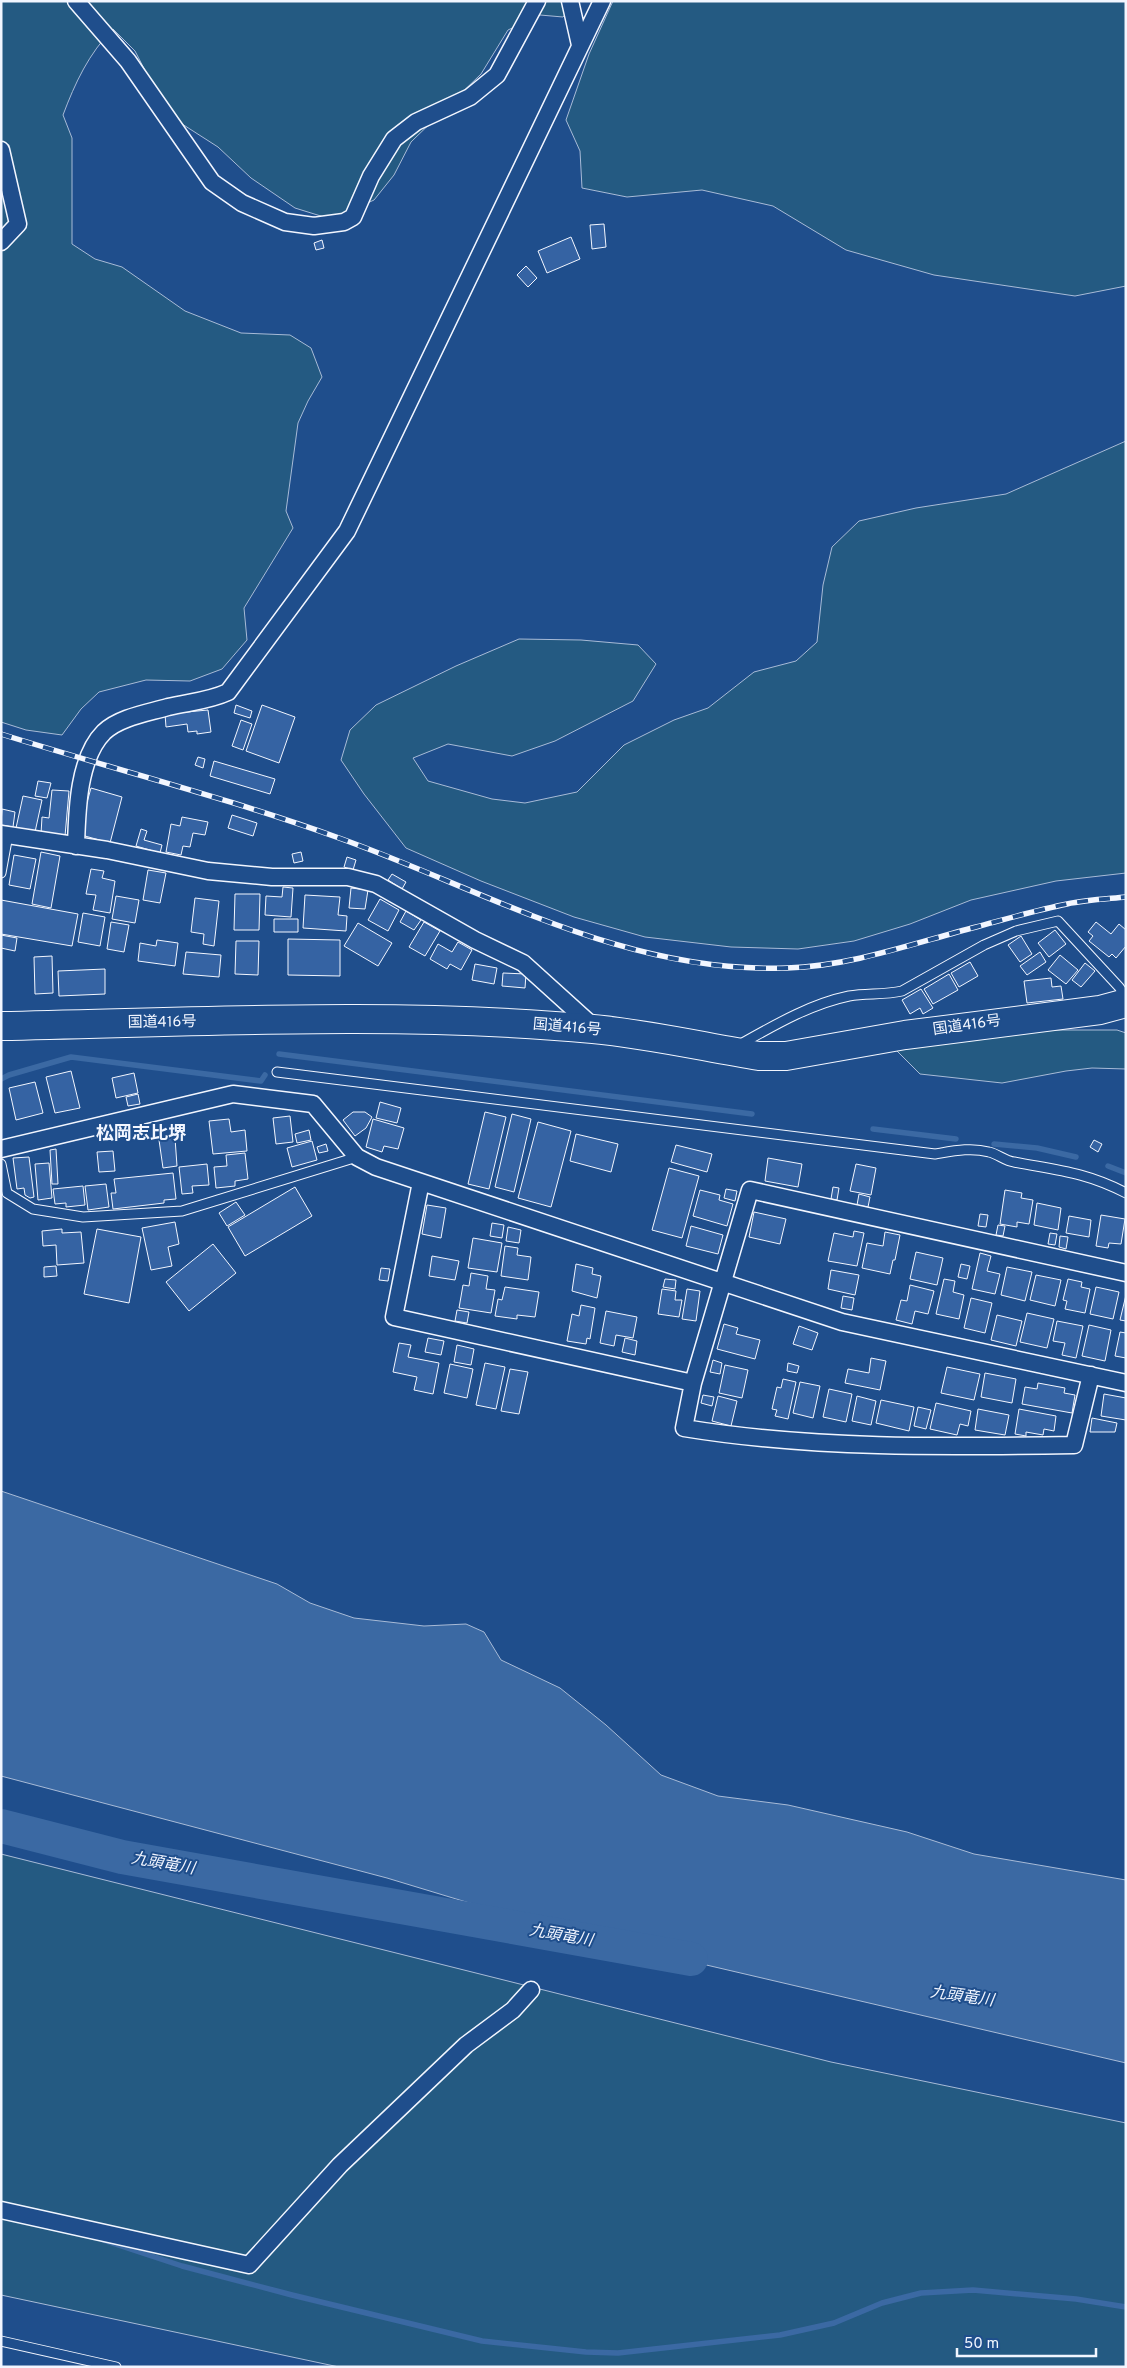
<svg xmlns="http://www.w3.org/2000/svg" width="1127" height="2368" font-family="Overpass,'Noto Sans JP',sans-serif">
<rect width="100%" height="100%" fill="#1f4e8c"/>
<!-- green -->
<path fill="#245a82" stroke="#a8bbd7" d="M1 1H577L563 17 540 15 508 30 481 74 411 142 394 175 374 200 341 215 324 217 295 208 251 178 218 147 179 122 154 88 135 51 113 29C89 53 75 83 63 115L72 138V244L95 259 122 267 185 311 241 333 290 335 311 348 322 377 308 401 298 423 286 511 293 528 244 608 247 640 222 669 190 681 146 680 99 692 81 709 62 735 26 730 1 722Z
M613 1H1126V286L1075 296 934 275 846 250 773 206 702 190 627 197 582 188 580 151 566 120 589 54Z
M1126 441V873L1056 881 971 900 910 924 854 941 798 949 731 947 645 937 574 917 481 881 406 848 364 794 341 760 350 730 376 705 456 666 519 639 581 640 638 645 656 664 633 701 555 741 512 756 448 744 413 758 428 781 492 799 525 803 577 792 624 745 674 720 708 708 754 672 796 661 817 642 823 585 832 547 859 521 916 508 1006 494Z
M1038 1030H1117L1126 1033V1069L1092 1068 1066 1071 1002 1083 920 1074 896 1050 899 1039Z
M1 1854 831 2062 1126 2123V2367H339L1 2295Z"/>
<!-- water -->
<path fill="#3b69a3" stroke="#a8bbd7" d="M1 1491 277 1584 310 1603 354 1618 424 1626 466 1624 484 1632 501 1660 560 1688 606 1725 661 1775 718 1796 788 1805 907 1832 974 1854 1126 1880V2063L565 1932 387 1878 1 1776Z"/>
<g fill="none" stroke-linecap="round" stroke-linejoin="round">
<!-- stream -->
<path stroke="#3b69a3" stroke-width="5.5" d="M279 1054 752 1114
M1 1079 9 1075 71 1057 261 1081 265 1075
M873 1129 956 1139
M994 1144 1037 1148 1076 1157
M1108 1166 1126 1173
M103 2240 182 2266 292 2295 482 2341 586 2352 618 2353 780 2335 834 2323 882 2303 921 2293 973 2290 1076 2299 1126 2307"/>
<!-- river -->
<path stroke="#3b69a3" stroke-width="34" d="M1 1826 122 1857 691 1959"/>
</g>
<!-- building -->
<path fill="#3563a3" stroke="#f2f6ff" d="M604 224 606 247 592 249 590 225Z
M571 237 580 259 547 273 538 251Z
M322 240 324 248 316 250 314 243Z
M526 266 537 278 528 287 517 275Z
M236 705 252 711 250 718 234 713Z
M262 705 295 717 279 763 246 751Z
M208 710 211 732 197 734V731L188 732 187 724 166 727 165 714Z
M241 720 252 724 243 750 232 746Z
M198 757 205 759 203 768 195 765Z
M214 761 275 779 270 794 210 776Z
M38 781 51 783 47 798 35 796Z
M91 788 122 797 110 843 85 836 81 824Z
M52 790 69 791 65 836 41 834 42 817 49 818Z
M23 796 42 800 35 832 16 828Z
M2 809 15 812 13 827 1 825Z
M232 815 257 823 253 836 228 828Z
M182 817 208 822 205 835 193 833 190 847 183 846 181 855 166 852 171 824 180 826Z
M141 829 147 831 144 840 162 845 160 853 136 846Z
M41 852 60 856 51 908 32 904Z
M301 852 303 861 294 863 292 854Z
M14 855 36 859 30 889 9 885Z
M347 857 356 860 353 870 344 867Z
M91 869 104 871 102 878 115 881 110 913 93 910 96 895 86 894Z
M148 870 166 873 160 903 143 900Z
M392 874 406 882 402 889 388 880Z
M283 887 293 888 291 917 265 915 266 896 282 897Z
M351 888 368 890 365 909 349 908Z
M235 894H260L259 930H234Z
M305 895 340 897 338 915 347 916 346 931 303 928Z
M116 896 139 900 135 923 112 919Z
M195 898 219 901 214 946 203 944 204 934 191 932Z
M380 899 399 910 388 931 368 920Z
M1 900 78 914 72 946 1 934Z
M406 911 421 920 414 930 400 922Z
M83 913 105 917 100 946 78 942Z
M274 919H298V932H274Z
M111 922 129 925 124 952 107 949Z
M424 922 440 931 425 956 409 947Z
M1096 922 1111 934 1119 924 1126 930V946L1116 958 1112 954 1109 957 1089 941 1093 936 1088 932Z
M358 923 392 943 378 966 344 946Z
M1055 930 1066 944 1049 957 1038 943Z
M1 935 17 938 15 951 1 948Z
M1021 936 1032 954 1020 962 1008 945Z
M288 939 340 940V976L288 975Z
M157 940 178 943 175 966 138 961 140 943 156 946Z
M236 941H259L258 975 235 974Z
M458 942 472 950 461 970 450 964 447 969 430 959 438 944 452 952Z
M186 952 221 955 219 977 183 974Z
M1040 952 1046 962 1027 975 1020 966Z
M1060 955 1078 970 1066 984 1048 970Z
M52 956 53 993 35 994 34 957Z
M970 962 978 976 959 987 951 973Z
M1085 963 1095 971 1081 987 1072 980Z
M475 964 497 968 494 984 472 980Z
M105 969V994L59 996 58 971Z
M503 973 526 974 525 988 502 986Z
M949 974 958 990 933 1004 924 989Z
M1051 978 1052 987 1061 986 1063 999 1027 1003 1024 981Z
M921 989 933 1008 923 1014 920 1008 910 1014 902 1000Z
M71 1071 80 1108 55 1113 46 1077Z
M134 1073 138 1093 116 1098 112 1078Z
M35 1082 43 1113 16 1120 9 1088Z
M138 1094 140 1104 128 1106 126 1097Z
M380 1102 401 1108 397 1123 376 1118Z
M353 1112H365L372 1117 366 1128 355 1136 343 1120Z
M485 1112 506 1117 489 1189 468 1184Z
M512 1114 531 1119 514 1192 495 1187Z
M290 1116 293 1142 276 1144 273 1118Z
M229 1119 231 1132 245 1130 247 1151 213 1154 209 1121Z
M373 1119 404 1128 398 1149 384 1146 382 1152 366 1147Z
M538 1122 571 1131 551 1207 518 1198Z
M309 1130 311 1140 297 1143 295 1134Z
M576 1134 618 1144 611 1172 570 1161Z
M175 1138 177 1166 163 1168 159 1140Z
M1094 1140 1102 1144 1098 1152 1090 1147Z
M312 1141 317 1160 292 1167 287 1148Z
M326 1144 328 1151 319 1153 317 1147Z
M676 1145 712 1154 707 1172 671 1162Z
M56 1149 58 1184H52L50 1150Z
M113 1151 115 1171 99 1172 97 1152Z
M245 1153 248 1179 235 1181V1186L216 1188 214 1167 227 1166 226 1155Z
M29 1157 34 1197 30 1198 25 1195 24 1188 17 1189 13 1158Z
M768 1158 802 1164 798 1187 765 1181Z
M49 1163 52 1198 38 1200 35 1164Z
M207 1164 209 1185 192 1186 193 1193 182 1194 179 1167Z
M856 1164 876 1168 871 1195 850 1191Z
M669 1168 699 1176 682 1238 652 1230Z
M173 1173 176 1199 164 1200V1203L113 1209 111 1193H116L114 1179Z
M106 1184 109 1207 88 1210 85 1186Z
M83 1186 85 1205 66 1207V1203L55 1204 53 1189Z
M295 1187 312 1216 245 1256 228 1227Z
M833 1187 839 1188 837 1200 831 1199Z
M726 1189 737 1191 735 1201 724 1198Z
M700 1190 720 1195 719 1200 733 1204 727 1226 693 1216Z
M1005 1190 1022 1193 1021 1198 1033 1200 1029 1224 1017 1222V1227L1000 1224Z
M859 1194 870 1197 868 1207 857 1205Z
M236 1202 245 1215 227 1226 219 1213Z
M1037 1203 1061 1208 1058 1230 1034 1225Z
M427 1205 446 1208 441 1238 422 1234Z
M754 1212 786 1219 780 1244 749 1237Z
M980 1214 988 1215 986 1227 978 1226Z
M1101 1215 1125 1219 1121 1244 1109 1243 1108 1248 1096 1246Z
M1069 1216 1091 1220 1089 1237 1066 1233Z
M175 1222 179 1244 168 1247 172 1266 151 1270 142 1228Z
M492 1223 504 1225 502 1238 490 1236Z
M998 1225 1005 1226 1003 1236 996 1235Z
M691 1226 723 1235 718 1254 686 1246Z
M508 1227 521 1230 519 1243 506 1241Z
M62 1229V1233L81 1232 84 1263 57 1265 56 1245 43 1246 42 1231Z
M97 1229 141 1237 129 1303 84 1294Z
M854 1231 864 1233 857 1266 828 1261 834 1233 853 1237Z
M885 1232 900 1235 895 1260H893L890 1274 862 1268 867 1243 883 1246Z
M1050 1233 1057 1234 1055 1245 1048 1244Z
M1060 1236 1068 1237 1066 1249 1059 1247Z
M473 1238 502 1243 497 1272 468 1268Z
M213 1244 236 1273 189 1311 166 1282Z
M505 1246 518 1248 517 1255 531 1257 528 1280 501 1276Z
M916 1252 943 1258 937 1285 910 1279Z
M980 1253 991 1256 987 1271 1000 1274 995 1294 972 1289Z
M432 1256 459 1261 455 1280 429 1276Z
M576 1264 593 1268 592 1274 601 1276 597 1298 572 1291Z
M961 1264 970 1266 967 1279 958 1277Z
M56 1266 57 1276 44 1277V1267Z
M1007 1267 1032 1272 1025 1301 1001 1295Z
M381 1268 390 1269 388 1281 379 1280Z
M831 1270 859 1275 855 1295 828 1289Z
M471 1273 488 1276 486 1289 495 1290 491 1313 459 1308 463 1285 469 1286Z
M1036 1275 1061 1280 1055 1306 1030 1300Z
M665 1279 676 1280 675 1289 663 1287Z
M944 1279 955 1281 953 1292 964 1295 959 1319 936 1314Z
M1068 1279 1082 1282 1081 1287 1090 1289 1085 1313 1065 1309 1067 1301 1063 1300Z
M910 1285 934 1291 928 1314 915 1311 912 1324 896 1320 901 1300 907 1301Z
M505 1287 539 1292 535 1317 517 1315V1319L495 1316 498 1299 502 1300Z
M1096 1287 1119 1292 1113 1319 1090 1314Z
M662 1289 676 1291 675 1300H682L679 1317 658 1314Z
M687 1289 700 1291 696 1321 682 1319Z
M1126 1295V1321L1120 1320Z
M843 1296 854 1298 852 1310 841 1308Z
M971 1298 992 1303 985 1333 964 1328Z
M581 1305 595 1308 590 1339 587 1338 586 1344 567 1341 572 1314 579 1316Z
M457 1310 469 1312 467 1323 455 1321Z
M606 1311 637 1317 633 1338 616 1335 614 1346 600 1343Z
M1027 1313 1054 1319 1047 1348 1020 1342Z
M997 1315 1022 1321 1016 1346 991 1340Z
M1057 1321 1083 1326 1076 1358 1062 1355 1065 1343 1053 1341Z
M724 1324 738 1328 736 1334 760 1340 755 1359 717 1349Z
M1089 1325 1111 1330 1105 1361 1082 1356Z
M799 1326 818 1333 812 1350 793 1344Z
M1120 1332 1126 1333V1358L1115 1356Z
M428 1338 444 1341 441 1355 425 1352Z
M625 1338 637 1341 635 1355 622 1352Z
M399 1343 411 1345 408 1357 439 1363 433 1394 414 1390 417 1377 393 1372Z
M457 1345 474 1349 471 1365 454 1362Z
M871 1358 886 1361 880 1390 845 1383 848 1369 869 1373Z
M713 1360 722 1363 720 1374 710 1372Z
M485 1363 505 1367 496 1409 476 1405Z
M788 1363 799 1366 797 1373 787 1371Z
M450 1364 473 1369 467 1398 444 1393Z
M725 1365 748 1370 742 1398 719 1393Z
M947 1367 980 1374 974 1400 941 1393Z
M510 1369 528 1372 519 1414 501 1411Z
M985 1373 1016 1379 1012 1403 981 1397Z
M783 1379 796 1382 788 1419 775 1416 777 1410 772 1409 777 1387 781 1388Z
M800 1382 820 1386 813 1418 793 1413Z
M1038 1383 1065 1388 1064 1393 1075 1395 1072 1413 1022 1404 1025 1387 1037 1389Z
M829 1389 852 1394 846 1422 823 1417Z
M1104 1394 1126 1398V1420L1101 1416Z
M703 1395 714 1397 712 1406 701 1403Z
M718 1396 737 1401 731 1426 712 1421Z
M857 1396 876 1401 871 1425 852 1421Z
M881 1400 914 1407 909 1431 876 1423Z
M936 1403 971 1411 968 1426 960 1424 957 1435 930 1429Z
M918 1407 931 1410 926 1429 914 1426Z
M978 1409 1009 1415 1005 1435 975 1430Z
M1019 1409 1056 1416 1054 1431 1044 1429 1043 1435 1026 1432V1436L1015 1434Z
M1092 1418 1117 1423 1115 1432H1090Z"/>
<g fill="none" stroke-linecap="round" stroke-linejoin="round">
<defs>
<path id="service" d="M1 873 8 835
M739 1045C773 1026 810 1004 849 996 867 993 884 995 902 991L984 945 1016 931 1058 921 1119 987 1126 997
M277 1072 935 1154C953 1151 971 1147 989 1152 998 1154 1005 1161 1014 1162 1056 1170 1086 1172 1126 1193
M1 1164 7 1193 33 1209 83 1217 182 1211 357 1157
M1 2341 116 2367"/>
<path id="minor" d="M76 1 128 61 212 182 242 203 285 222 314 226 344 222 353 217 371 176 394 139 416 122 470 97 497 75 537 1
M570 1 580 45
M1 150 18 224 1 242
M1 834 107 850 208 871 272 877H348L376 884 475 940 523 963 596 1029
M76 846C77 812 78 758 104 732 120 717 148 713 168 707 189 702 209 701 228 692L347 531 602 1
M1 1149 233 1094 313 1104 357 1157 376 1167 842 1322 1126 1383
M421 1182 394 1317 693 1383
M1091 1375 1074 1445C944 1447 812 1449 684 1428L693 1383 750 1190 1126 1273
M1 2210 249 2265 340 2165 466 2045 513 2010 531 1990"/>
<path id="trunk" d="M1 1026C198 1022 397 1011 593 1029 648 1034 704 1047 759 1056H786L905 1035 1100 1010 1126 1003"/>
</defs>
<!-- service casing -->
<use href="#service" stroke="#f2f6ff" stroke-width="11"/>
<!-- minor casing -->
<use href="#minor" stroke="#f2f6ff" stroke-width="19"/>
<!-- trunk casing -->
<use href="#trunk" stroke="#f2f6ff" stroke-width="30"/>
<!-- service -->
<use href="#service" stroke="#1f4e8c" stroke-width="9"/>
<!-- minor -->
<use href="#minor" stroke="#1f4e8c" stroke-width="16"/>
<!-- trunk -->
<use href="#trunk" stroke="#1f4e8c" stroke-width="28"/>
<defs>
<path id="rail" d="M1 734C113 769 228 798 339 838 487 891 624 974 787 968 852 966 914 943 976 927 1006 919 1037 910 1067 904 1086 900 1106 899 1126 897"/>
</defs>
<!-- rail casing -->
<use href="#rail" stroke="#f2f6ff" stroke-width="5.5"/>
<!-- rail -->
<use href="#rail" stroke="#1f4e8c" stroke-width="4" stroke-dasharray="11" stroke-linecap="butt"/>
</g>
<g text-anchor="middle" dominant-baseline="central" stroke-width="4" stroke-linejoin="round" paint-order="stroke">
<!-- street labels -->
<g font-size="15" fill="#f2f6ff" stroke="#1f4e8c">
<text transform="translate(162 1023) rotate(-1)">国道416号</text>
<text transform="translate(967 1026) rotate(-8)">国道416号</text>
<text transform="translate(567 1028) rotate(5)">国道416号</text>
</g>
<!-- water labels -->
<g font-size="16" font-style="italic" fill="#f2f6ff" stroke="#1f4e8c">
<text transform="translate(163 1864) rotate(10)">九頭竜川</text>
<text transform="translate(561 1936) rotate(10)">九頭竜川</text>
<text transform="translate(962 1997) rotate(8)">九頭竜川</text>
</g>
<!-- quarter labels -->
<g font-size="18" font-weight="bold" fill="#f2f6ff" stroke="#1f4e8c">
<text x="141" y="1134">松岡志比堺</text>
</g>
</g>
<!-- border -->
<rect width="1127" height="2368" fill="none" stroke="#f2f6ff" stroke-width="5"/>
<!-- scale -->
<path d="M957 2348v8h139v-8" fill="none" stroke="#f2f6ff" stroke-width="2.5"/>
<text x="964" y="2348" font-size="15" fill="#f2f6ff" stroke="#1f4e8c" stroke-width="4" paint-order="stroke">50 m</text>
</svg>
